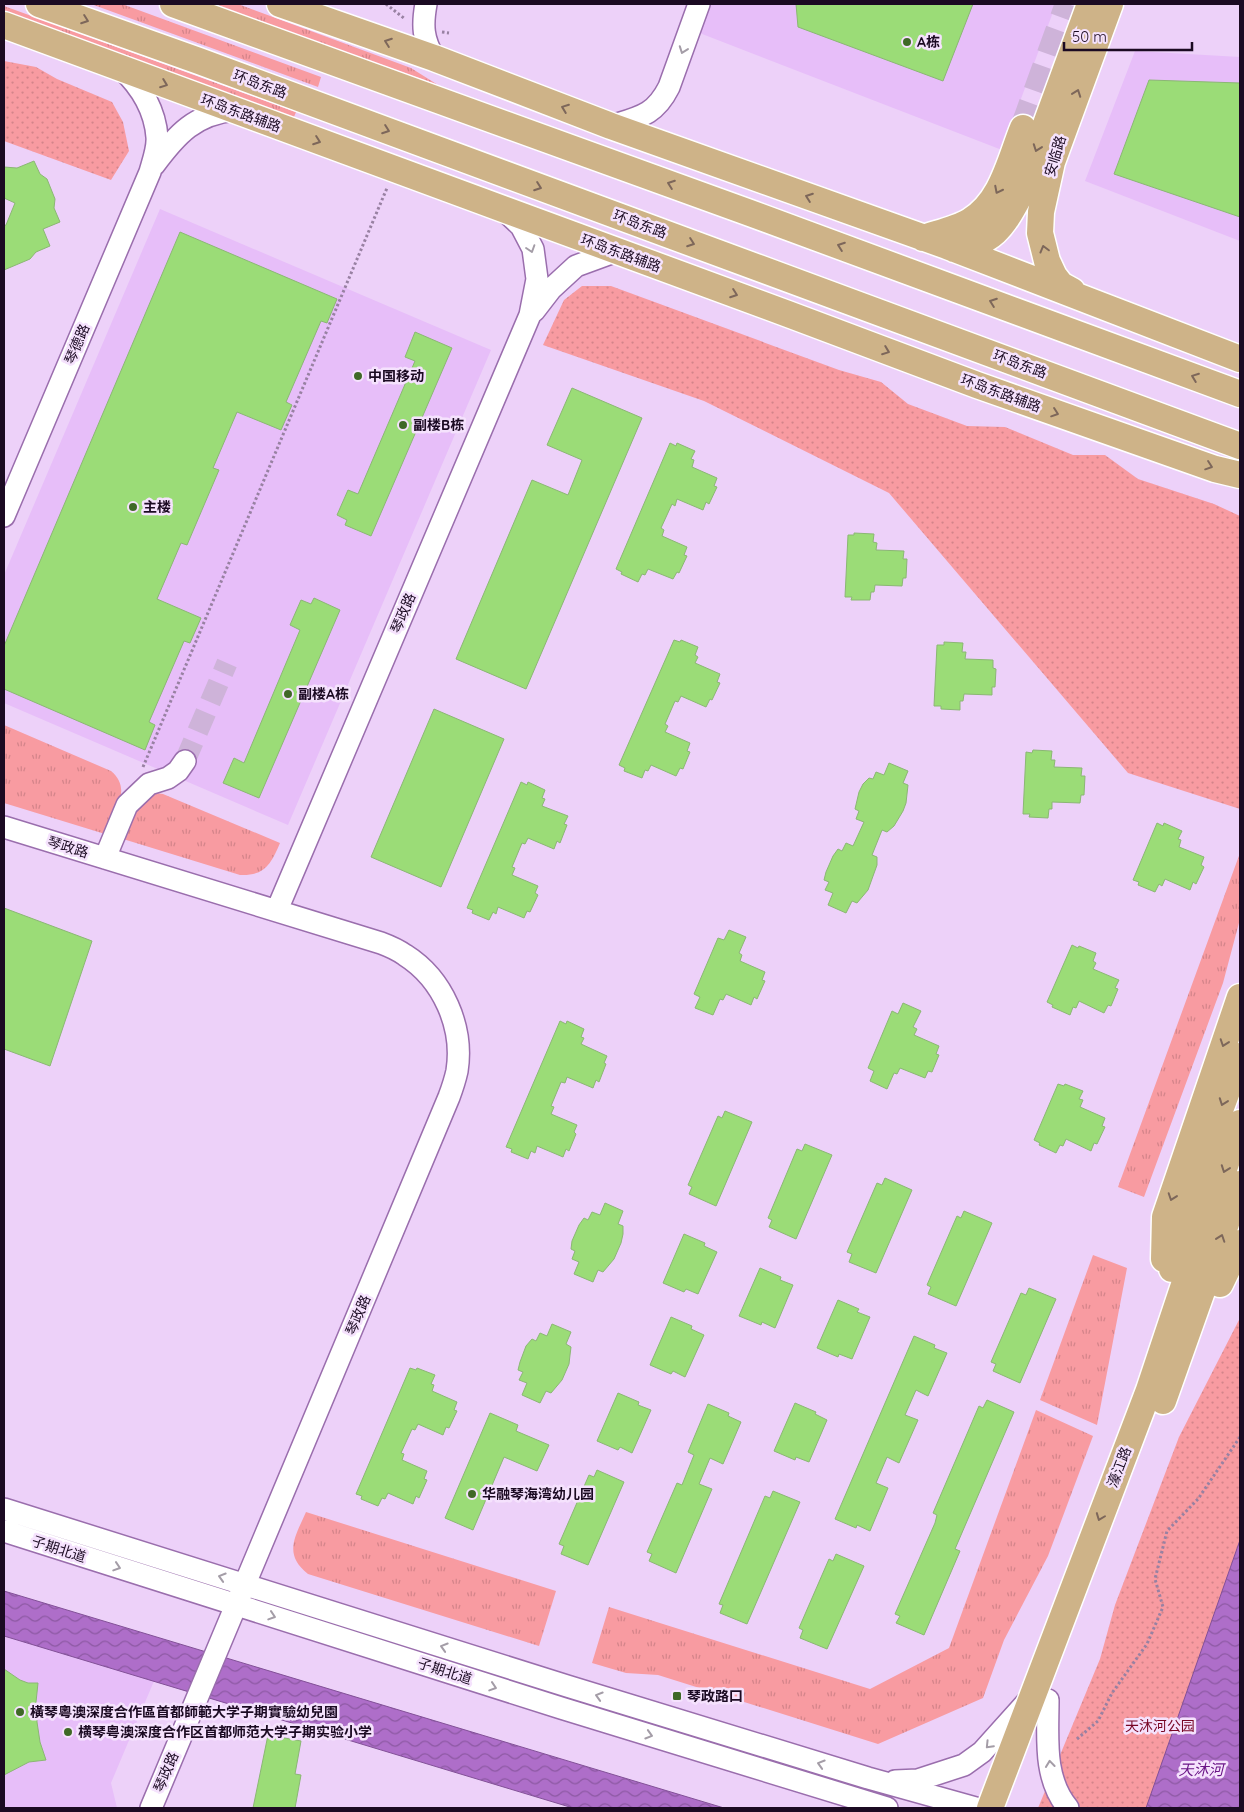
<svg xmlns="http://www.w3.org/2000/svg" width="1244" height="1812" font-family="Quicksand,'Noto Sans SC',sans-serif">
<defs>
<pattern id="grass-tufts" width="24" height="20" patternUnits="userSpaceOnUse" patternTransform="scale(1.25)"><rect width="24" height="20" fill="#f89ba1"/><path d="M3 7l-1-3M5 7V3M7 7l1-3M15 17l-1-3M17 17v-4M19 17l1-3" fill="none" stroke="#d4848a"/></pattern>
<pattern id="park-dots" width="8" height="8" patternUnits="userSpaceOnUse" patternTransform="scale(1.25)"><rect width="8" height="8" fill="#f89ba1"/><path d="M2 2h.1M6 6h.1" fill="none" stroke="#d4848a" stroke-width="1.8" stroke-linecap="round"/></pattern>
<pattern id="water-waves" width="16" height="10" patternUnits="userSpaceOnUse" patternTransform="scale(1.25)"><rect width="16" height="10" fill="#ae6ec9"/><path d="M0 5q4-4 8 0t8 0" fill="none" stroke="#8d59a3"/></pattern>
</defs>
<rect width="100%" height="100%" fill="#edd1f9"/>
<!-- built -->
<path fill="#e7bef9" d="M708 4H1056L1002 150 697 32Z
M1135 51 1240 57V241L1085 181Z
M160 209 491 350 288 825 4 703V575Z
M4 1636 154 1681 111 1783 117 1808H4Z"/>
<!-- grass -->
<path fill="url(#grass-tufts)" d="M91 4H122L321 77 318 87Z
M211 4H238L411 68 438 85Z
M4 6 296 112 292 122 4 17Z
M4 725 111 771C133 789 114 813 105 834L4 803Z
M156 793 163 794 280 843C271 864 265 876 240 875L123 839 142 798Z
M1240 853V919L1223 983 1144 1197 1118 1187Z
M1093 1255 1127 1268 1097 1425 1040 1400Z
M1036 1410 1093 1436 1048 1556 1004 1640 983 1698 878 1744 658 1675 626 1673 592 1663 609 1607 870 1689 949 1648Z
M306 1512 556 1591 539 1646 308 1574C283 1554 295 1537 306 1512Z"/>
<!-- park -->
<path fill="url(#park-dots)" d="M4 61 36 67 57 79 112 102 123 122 129 151 111 180 4 141Z
M582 286H611L839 370 881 382 908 404 967 426 1005 427 1073 455H1105L1138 479 1214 504 1240 516V809L1128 773 889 493 704 401 543 345 564 300Z
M1240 1318V1808H1038L1100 1659 1115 1605 1179 1437Z"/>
<!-- water -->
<path fill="url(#water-waves)" stroke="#825097" d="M1240 1540V1808H1146Z
M4 1591 724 1808H573L4 1636Z"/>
<!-- building -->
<path fill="#9bdc77" stroke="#8bb774" d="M796 4H973L943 81 798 27Z
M1149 80 1240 83V217L1114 174Z
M34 161 40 174 47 179 55 199 54 208 60 222 43 229 50 246 36 252 30 259 4 270V226L6 225 15 203 4 198V167L17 168Z
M180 232 337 299 327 323 321 321 286 402 292 405 281 430 237 412 213 468 219 470 187 545 181 543 157 599 201 618 190 643 184 641 149 722 155 725 145 750 4 689V646Z
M415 332 452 348 371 536 345 525 347 520 337 515 348 490 358 494 415 361 405 357Z
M572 388 642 418 526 689 456 659 532 480 568 495 582 460 547 445Z
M670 443 676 446 677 443 695 451 691 459 694 460 692 467 717 478 714 486 717 487 709 504 706 502 703 510 677 499 675 506 672 504 661 528 664 530 662 536 687 547 684 555 687 556 679 573 677 572 673 579 648 569 645 575 642 574 638 582 621 574 622 572 616 569Z
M854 533 874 534 873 542 877 543 876 550 904 551 903 559H907L906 578H903L902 586 875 585 874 592H871L870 600H851L852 597H845L848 535H854Z
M314 598 340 610 259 798 223 783 234 758 244 763 300 630 290 625 301 600 311 604Z
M674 640 680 642 681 640 698 647 695 655 698 657 695 663 720 674 717 682 720 683 712 700 710 699 706 707 681 696 678 702 675 701 665 724 668 726 665 732 690 743 687 751 690 752 683 769 680 768 676 776 651 765 648 771 645 770 642 778 624 771 625 768 619 765Z
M944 642 963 643 962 652H966L965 659 993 660V668L996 669 995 687H992V695L964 694 963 701H960V710L941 709V706H934L937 645H944Z
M434 709 504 739 441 887 371 857Z
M1033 750 1052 751 1051 760H1055L1054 767 1082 768 1081 776H1085L1084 795H1081L1080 803 1052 802V809H1049L1048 818 1029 817 1030 814H1023L1026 752 1032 753Z
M889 763 908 771 903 783 908 785 906 803 903 811 894 826 887 832 882 830 872 855 877 857V865L868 890 857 903 852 901 846 913 828 905 833 893 825 890 829 882 824 880 826 872 833 856 838 849 842 851 846 843 853 846 864 822 856 819 859 811 855 809 859 792 863 784 869 778 873 779 876 772 884 775Z
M521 782 527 785 528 782 545 790 542 798 545 799 542 806 568 816 564 824 567 825 560 843 557 841 554 849 528 838 525 844 522 843 512 867 515 868 512 875 538 886 535 893 538 895 530 912 527 911 524 918 498 907 496 914 493 912 489 920 472 913 473 910 467 908Z
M1157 823 1163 826 1164 823 1182 831 1178 839 1181 840 1179 847 1204 857 1201 865 1204 867 1196 884 1193 882 1190 890 1165 879 1162 886 1159 884 1155 892 1138 885 1139 882 1133 880Z
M4 908 92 941 50 1066 4 1049Z
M729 930 746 937 739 953 742 955 740 961 765 972 762 980 765 981 757 999 754 997 751 1005 726 994 723 1000 720 999 713 1015 695 1008 700 997 694 994 718 938 724 940Z
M1072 945 1078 948 1079 946 1096 953 1093 961 1096 963 1093 969 1119 980 1115 988 1118 989 1111 1006 1108 1005 1104 1013 1079 1001 1076 1008 1073 1007 1070 1015 1052 1007 1053 1005 1047 1002Z
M903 1003 921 1011 913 1027 917 1029 914 1035 939 1046 936 1054 939 1055 932 1072 928 1071 925 1078 900 1068 897 1074 894 1073 887 1089 870 1081 874 1071 868 1068 892 1011 898 1014Z
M560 1021 566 1024 567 1021 584 1029 581 1037 584 1038 581 1044 607 1056 604 1063 606 1064 599 1082 596 1080 593 1088 567 1077 565 1083 561 1082 551 1106 554 1107 551 1114 577 1125 574 1132 576 1134 569 1151 566 1149 563 1157 537 1146 535 1153 531 1151 528 1159 511 1152 512 1149 506 1147Z
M1058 1084 1064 1086 1065 1084 1083 1091 1079 1099 1083 1100 1080 1107 1105 1118 1102 1126 1105 1127 1097 1144 1094 1143 1091 1151 1066 1139 1063 1146 1060 1145 1056 1153 1039 1145 1040 1143 1034 1140Z
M725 1111 752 1122 716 1206 689 1194 692 1187 688 1185 718 1116 722 1118Z
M805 1144 832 1155 796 1239 769 1227 772 1220 768 1218 797 1149 802 1151Z
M885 1178 912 1190 876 1273 849 1262 852 1254 847 1252 877 1183 882 1185Z
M605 1203 623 1211 618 1224 623 1226V1234L621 1243 614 1259 603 1272 598 1270 593 1282 574 1274 579 1262 572 1259 575 1251 571 1249 572 1241 579 1225 584 1218 588 1220 592 1212 600 1215Z
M964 1211 992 1223 956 1306 928 1294 931 1287 927 1285 957 1216 961 1218Z
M684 1234 705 1243 704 1246 717 1252 698 1294 686 1289 684 1292 663 1283Z
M760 1268 781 1277 780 1280 793 1285 775 1328 762 1322 761 1325 739 1316Z
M1029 1288 1056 1299 1020 1383 993 1371 996 1364 991 1362 1021 1293 1026 1295Z
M838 1300 859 1309 857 1312 870 1317 852 1359 839 1354 838 1357 817 1348Z
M671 1317 692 1326 691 1329 704 1335 685 1377 673 1371 671 1374 650 1365Z
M552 1324 571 1332 566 1344 571 1347 570 1355 569 1364 562 1380 551 1393 546 1391 540 1403 522 1395 527 1383 519 1380 523 1372 518 1370 520 1362 526 1346 532 1339 536 1341 540 1333 547 1336Z
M914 1336 935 1345 934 1348 947 1353 928 1396 916 1390 905 1415 918 1420 899 1463 887 1457 876 1483 888 1488 870 1531 857 1525 856 1528 835 1519Z
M410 1368 416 1370 417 1368 435 1375 431 1384 434 1385 432 1391 457 1402 454 1410 457 1411 449 1428 446 1427 443 1435 418 1424 415 1430 412 1429 401 1453 404 1454 402 1460 427 1471 424 1479 427 1480 419 1498 416 1496 413 1504 388 1493 385 1499 382 1498 378 1506 361 1499 362 1496 356 1494Z
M618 1393 639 1402 638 1405 651 1410 632 1453 620 1447 618 1450 597 1441Z
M987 1400 1014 1412 955 1549 960 1551 924 1635 896 1623 900 1616 895 1614 935 1523 937 1515 933 1513 979 1406 983 1408Z
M795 1403 816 1412 815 1414 827 1420 809 1462 796 1457 795 1460 774 1451Z
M708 1404 729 1413 728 1416 741 1422 723 1464 710 1458 699 1484 712 1489 676 1573 649 1561 652 1554 647 1552 677 1483 682 1485 694 1455 688 1452Z
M490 1413 518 1425 516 1431 549 1445 537 1471 504 1457 473 1530 445 1518Z
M597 1470 624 1482 588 1565 561 1554 564 1546 559 1544 589 1475 594 1477Z
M773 1491 800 1502 747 1624 720 1613 723 1605 719 1604 765 1496 770 1498Z
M836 1554 864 1566 827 1649 800 1638 803 1630 799 1628 829 1559 833 1561Z
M4 1669 20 1680 28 1683H38L36 1702 37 1722 40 1742 46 1760 29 1762 4 1775Z
M268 1735 301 1741 295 1774 301 1775 295 1808H253Z"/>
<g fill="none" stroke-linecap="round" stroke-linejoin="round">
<!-- minor-tunnel -->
<path stroke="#ceb3d9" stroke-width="21" stroke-dasharray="21 11" stroke-linecap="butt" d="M185 761 227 663"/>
<!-- major-tunnel -->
<path stroke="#ceb3d9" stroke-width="26" stroke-dasharray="26 13" stroke-linecap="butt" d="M1023 128 1068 4"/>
<defs>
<path id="minor" d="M426 4C422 26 423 39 434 58
M611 126C640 117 655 115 669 87L699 4
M154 165C177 134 195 114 235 110
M534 311 551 289 576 266 617 251
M4 516 150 172C153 161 158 148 157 137 155 109 140 86 121 68
M4 827 381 943C389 946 398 950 405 955 443 979 464 1027 457 1071 455 1080 452 1089 449 1097L151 1808
M105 858 127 805 149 784 168 778 178 771 185 761
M277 910 530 315 537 279 533 249 521 226 504 210
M4 1509 567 1686 868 1778 976 1808
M4 1531 561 1708 887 1808
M1048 1700C1048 1737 1043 1778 1068 1808
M895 1781 918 1780 964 1765 982 1752 1026 1703"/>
<path id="major" d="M39 4 199 61 1240 446
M173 4 750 213 1240 394
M280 4 434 58 611 126 947 246 1240 359
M4 25 788 314 977 385 1215 469 1240 475
M923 238C938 233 957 229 970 221 1002 202 1010 160 1023 128
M954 249C993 243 1002 228 1020 195L1090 4
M1072 291 1061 285 1054 276 1047 261 1040 233 1041 212 1052 162 1110 4
M1164 1259 1165 1217 1240 997
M1172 1269 1203 1156 1240 1056
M1220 1284 1240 1243
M1163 1401 1240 1184
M990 1808 1149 1390 1198 1243 1240 1123"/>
</defs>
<!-- minor casing -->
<use href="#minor" stroke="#9a6ead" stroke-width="24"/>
<!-- major casing -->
<use href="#major" stroke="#fff" stroke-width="29"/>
<!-- path -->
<path stroke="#9881a2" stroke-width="3" stroke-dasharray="2.5 2.5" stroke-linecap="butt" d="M386 4 405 19
M442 32 449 33
M143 767 387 188
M1077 1739 1098 1721 1112 1693 1147 1644 1163 1607 1155 1579 1167 1531 1198 1499 1240 1437"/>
<!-- minor -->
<use href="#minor" stroke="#fff" stroke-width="21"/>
<!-- major -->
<use href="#major" stroke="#ceb388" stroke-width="26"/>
</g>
<!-- one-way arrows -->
<defs><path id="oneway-chevron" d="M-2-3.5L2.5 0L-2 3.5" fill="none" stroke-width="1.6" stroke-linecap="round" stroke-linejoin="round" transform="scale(1.25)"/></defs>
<g stroke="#7d675a">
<use href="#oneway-chevron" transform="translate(85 20) rotate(20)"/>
<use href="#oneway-chevron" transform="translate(388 42) rotate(-160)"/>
<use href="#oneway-chevron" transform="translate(164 84) rotate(21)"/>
<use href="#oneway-chevron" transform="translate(1077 93) rotate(-70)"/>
<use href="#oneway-chevron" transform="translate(565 108) rotate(-159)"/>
<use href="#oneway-chevron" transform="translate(386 130) rotate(20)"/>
<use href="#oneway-chevron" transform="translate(317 141) rotate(20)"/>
<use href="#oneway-chevron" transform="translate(1037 148) rotate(110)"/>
<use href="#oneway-chevron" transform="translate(671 184) rotate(-160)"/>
<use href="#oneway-chevron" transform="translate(538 187) rotate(20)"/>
<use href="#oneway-chevron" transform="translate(998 190) rotate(117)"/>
<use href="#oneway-chevron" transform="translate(809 197) rotate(-160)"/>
<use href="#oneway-chevron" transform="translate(691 243) rotate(20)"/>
<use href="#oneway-chevron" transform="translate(841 246) rotate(-160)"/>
<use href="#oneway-chevron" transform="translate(1044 249) rotate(-105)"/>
<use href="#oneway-chevron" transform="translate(734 294) rotate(20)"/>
<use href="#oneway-chevron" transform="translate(993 302) rotate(-160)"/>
<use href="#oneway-chevron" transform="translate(886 351) rotate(21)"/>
<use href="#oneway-chevron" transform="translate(1195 377) rotate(-159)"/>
<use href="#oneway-chevron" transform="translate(1055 413) rotate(19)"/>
<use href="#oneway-chevron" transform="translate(1209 466) rotate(19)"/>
<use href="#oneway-chevron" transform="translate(1224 1043) rotate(109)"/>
<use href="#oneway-chevron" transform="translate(1223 1102) rotate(110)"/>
<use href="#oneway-chevron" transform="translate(1225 1169) rotate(110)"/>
<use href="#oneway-chevron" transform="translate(1172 1197) rotate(109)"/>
<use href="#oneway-chevron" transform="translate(1221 1238) rotate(-71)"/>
<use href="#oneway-chevron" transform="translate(1100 1517) rotate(111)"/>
</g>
<g stroke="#a49da7">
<use href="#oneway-chevron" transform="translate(683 50) rotate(110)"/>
<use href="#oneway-chevron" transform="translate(531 249) rotate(72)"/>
<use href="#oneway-chevron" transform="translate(117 1567) rotate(18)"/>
<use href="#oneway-chevron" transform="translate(222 1577) rotate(-163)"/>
<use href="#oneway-chevron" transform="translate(272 1616) rotate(18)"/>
<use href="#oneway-chevron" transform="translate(444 1647) rotate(-163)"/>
<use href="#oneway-chevron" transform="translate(493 1687) rotate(18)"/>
<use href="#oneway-chevron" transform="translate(599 1696) rotate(-163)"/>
<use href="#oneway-chevron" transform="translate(649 1735) rotate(17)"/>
<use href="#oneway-chevron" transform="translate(989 1745) rotate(134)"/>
<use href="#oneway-chevron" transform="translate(821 1764) rotate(-163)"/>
<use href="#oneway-chevron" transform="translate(1050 1764) rotate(-96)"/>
</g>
<!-- markers -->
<g fill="#3f6926" stroke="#f5e2fd" stroke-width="2">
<circle cx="907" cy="42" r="5"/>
<circle cx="358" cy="376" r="5"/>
<circle cx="403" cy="425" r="5"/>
<circle cx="133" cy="507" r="5"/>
<circle cx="288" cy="694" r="5"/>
<circle cx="472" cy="1494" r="5"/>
<rect x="672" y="1691" width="10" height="10" rx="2.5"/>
<circle cx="20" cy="1712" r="5"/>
<circle cx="68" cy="1732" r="5"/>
</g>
<g text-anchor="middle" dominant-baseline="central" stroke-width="5" stroke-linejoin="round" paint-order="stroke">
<!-- poi labels -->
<g font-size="14" font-weight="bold" fill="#1b0a22" stroke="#f5e2fd" text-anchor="start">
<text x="917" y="42">A栋</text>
<text x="368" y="376">中国移动</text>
<text x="413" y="425">副楼B栋</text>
<text x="143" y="507">主楼</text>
<text x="298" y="694">副楼A栋</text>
<text x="482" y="1494">华融琴海湾幼儿园</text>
<text x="687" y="1696">琴政路口</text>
<text x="30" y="1712">橫琴粵澳深度合作區首都師範大学子期實驗幼兒園</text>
<text x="78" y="1732">横琴粤澳深度合作区首都师范大学子期实验小学</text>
</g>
<!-- street labels -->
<g font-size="14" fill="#1b0a22" stroke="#f5e2fd">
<text transform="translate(260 84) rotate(20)">环岛东路</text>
<text transform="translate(241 113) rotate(20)">环岛东路辅路</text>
<text transform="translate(1055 156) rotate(-73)">安临路</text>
<text transform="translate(640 224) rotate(20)">环岛东路</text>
<text transform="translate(621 253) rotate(20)">环岛东路辅路</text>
<text transform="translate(77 344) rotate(-67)">琴德路</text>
<text transform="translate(1020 364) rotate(20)">环岛东路</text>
<text transform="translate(1001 393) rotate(20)">环岛东路辅路</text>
<text transform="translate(403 613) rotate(-67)">琴政路</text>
<text transform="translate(68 847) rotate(17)">琴政路</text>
<text transform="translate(358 1315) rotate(-67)">琴政路</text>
<text transform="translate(1119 1467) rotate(-69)">濠江路</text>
<text transform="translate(59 1549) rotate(18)">子期北道</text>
<text transform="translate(445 1671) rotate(18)">子期北道</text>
<text transform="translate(166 1772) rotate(-67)">琴政路</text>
</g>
<!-- park labels -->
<g font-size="14" fill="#770524" stroke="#f5e2fd">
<text x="1160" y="1726">天沐河公园</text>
</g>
<!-- water labels -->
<g font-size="15" font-style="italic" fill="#6a1586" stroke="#f5e2fd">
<text x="1201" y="1769">天沐河</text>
</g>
</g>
<!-- border -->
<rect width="1244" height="1812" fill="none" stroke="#1b0a22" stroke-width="10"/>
<!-- scale -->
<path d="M1064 42v8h128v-8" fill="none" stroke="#1b0a22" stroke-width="2.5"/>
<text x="1072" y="42" font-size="15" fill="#1b0a22" stroke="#f5e2fd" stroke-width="4" paint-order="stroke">50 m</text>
</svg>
